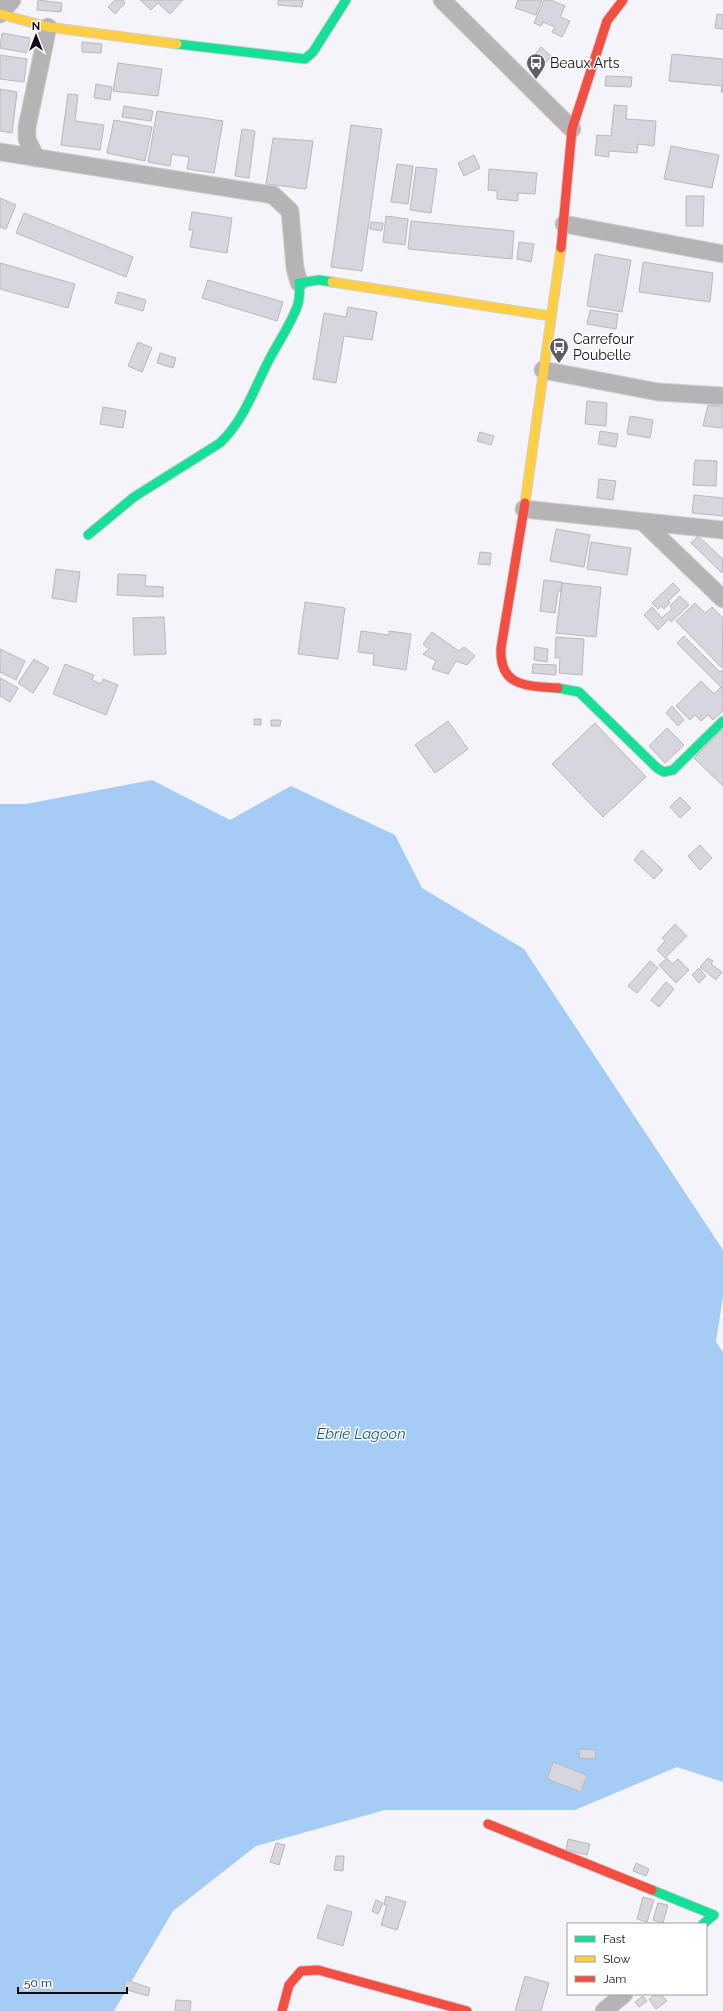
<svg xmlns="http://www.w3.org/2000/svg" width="723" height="2011" font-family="Raleway,sans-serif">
<rect width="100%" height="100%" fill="#f5f4fa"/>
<!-- water -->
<path fill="#a4ccf4" d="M152 780 230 820 291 786 395 835 422 888 524 949 723 1250V1296L716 1342 723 1352V1782L677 1767 575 1810H385L256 1846 173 1911 114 2011H0V804H26Z"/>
<!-- building -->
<path fill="#d7d5dd" stroke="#b9b8bf" d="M38 0 62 3 61 12 37 10Z
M115 0H123L125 3 115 14 108 7Z
M140 0H183L170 14 158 3 151 10Z
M278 0H303L302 7 278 5Z
M518 0H542L536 15 515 8Z
M544 0H551L565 6 560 17 570 21 562 37 552 32 555 27 543 22 541 26 534 23Z
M717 14 723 15V29L715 28Z
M2 33 30 38 27 53 0 48Z
M82 42 102 44 101 53 82 52Z
M541 47 551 56 542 67 532 58Z
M672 54 723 59V93L721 92 722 86 669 81Z
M0 55 27 59 24 82 0 79Z
M118 63 162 69 158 96 113 91Z
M606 76 632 77 631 87 605 86Z
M96 84 112 87 110 100 94 98Z
M0 89 17 92 12 133 0 131Z
M68 94 78 95 75 121 104 125 100 150 61 145Z
M614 105 627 106 626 119 656 121 654 146 638 144 637 153 609 151V157L595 155 597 135 611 136Z
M124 106 153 111 151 121 122 117Z
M157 111 223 121 214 173 187 169 189 157 172 154 170 166 148 162Z
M114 120 152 127 145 161 107 153Z
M351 125 382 129 362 271 331 267Z
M242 129 255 131 249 178 235 176Z
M273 138 313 141 306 189 266 184Z
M671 146 719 155 712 188 664 179Z
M474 155 480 168 464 176 458 163Z
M397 164 413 166 408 204 391 202Z
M416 167 437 169 431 213 410 210Z
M489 169 537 173 535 194 518 193V201L497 199V191L488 190Z
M686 196H704L703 226H686Z
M0 198 16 205 6 229 0 227Z
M192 212 232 218 227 253 190 247 193 230H189Z
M24 213 133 257 126 277 16 233Z
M386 216 408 219 405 245 383 242Z
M411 221 514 231 512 259 408 249Z
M371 222 383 223 382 231 370 229Z
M519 242 534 244 531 262 517 259Z
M595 254 631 260 622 312 587 306Z
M643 262 713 273 710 302 639 292Z
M0 263 75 284 68 308 0 289Z
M208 280 283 302 277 321 202 298Z
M118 292 146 300 143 311 115 303Z
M348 307 377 312 372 340 344 336 336 383 313 379 324 313 346 317Z
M590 310 618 314 616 329 587 324Z
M138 342 152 348 142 372 128 366Z
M160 353 176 358 173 368 157 363Z
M587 401 607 403 606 426 585 424Z
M708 405 722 406V428L703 426Z
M103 407 126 411 123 428 100 424Z
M630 416 653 420 650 438 627 434Z
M600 431 618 434 616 447 598 444Z
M480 432 494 436 491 445 477 441Z
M695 460 717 461 716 486 693 485Z
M599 479 616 481 613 500 597 498Z
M694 495 723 498V516L692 513Z
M556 529 590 535 584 567 550 561Z
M698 536 723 559 722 573 691 543Z
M591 542 631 548 627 575 587 569Z
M480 552 491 553 490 565 478 564Z
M56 569 80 572 76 602 52 598Z
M118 574 146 575 145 586 163 587V597L117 595Z
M544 580 562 582 561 591H558L555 613 540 611Z
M562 583 601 587 596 637 556 633Z
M673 583 680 590 668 601 670 603 664 609 661 606 658 609 652 603Z
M680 596 689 605 671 622 669 619 658 630 644 615 652 607 662 618 672 609 670 606Z
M305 602 345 608 338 659 298 654Z
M695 603 705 613 712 607 723 618 722 668 676 621Z
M164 617 166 654 134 655 133 618Z
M361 631 389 635V631L411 634 406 670 373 665 374 654 358 652Z
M432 632 459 651 464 647 475 656 467 665 456 661 448 674 432 669 436 661 423 654 429 649 423 644Z
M684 636 720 672 723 670V689L677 643Z
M556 637 584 639 582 675 559 673 560 658H555Z
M535 647 548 649 547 662 534 660Z
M0 649 25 661 16 680 0 672Z
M34 659 49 668 33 693 18 683Z
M65 664 94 675 92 680 101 684 103 679 118 685 106 715 53 694Z
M533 664 556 665V675L532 673Z
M0 678 18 688 10 702 0 696Z
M701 681 714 694 721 687 723 690V711L713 720 708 715 701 721 695 715 690 720 676 706Z
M672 706 684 720 678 726 666 713Z
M254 719H261V725H254Z
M271 720H281L280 726H271Z
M448 721 468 749 435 773 415 745Z
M595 723 646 777 603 817 552 764Z
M667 728 684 745 665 763 649 746Z
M723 729V786L694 758Z
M680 797 691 808 680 818 670 807Z
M700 845 712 858 700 870 688 856Z
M642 850 663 870 654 879 634 860Z
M675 924 687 936 665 958 657 950 665 941 662 938Z
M667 958 672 964 678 959 689 970 676 983 659 965Z
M708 958 713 961 711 964 722 972 716 980 700 967Z
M650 961 658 968 637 993 628 986Z
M699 968 706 976 699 983 692 975Z
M666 982 674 989 659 1007 651 1000Z
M580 1749 596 1750 595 1759 579 1758Z
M553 1762 587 1775 581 1792 547 1779Z
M568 1839 590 1844 587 1855 566 1850Z
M276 1843 285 1845 279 1865 270 1862Z
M336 1856H344L343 1871 334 1870Z
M636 1863 649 1869 646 1876 633 1871Z
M386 1896 406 1902 397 1930 381 1925 387 1905H384Z
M643 1897 654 1900 647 1922 637 1919Z
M376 1900 383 1903 378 1914 372 1911Z
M658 1903 668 1905 663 1923 653 1920Z
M327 1905 352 1912 343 1946 317 1938Z
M525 1976 549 1983 541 2011H515Z
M126 1980 150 1988 148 1996 124 1989Z
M656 1994H661L667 2001 656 2009 649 1999Z
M643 1996 647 2001 639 2007 635 2002Z
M176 2000 191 2001 190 2011H175Z"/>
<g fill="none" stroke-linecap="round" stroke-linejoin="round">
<defs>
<path id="street" d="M442 0 572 129
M0 14 12 0
M0 152 273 195 290 211 295 268 299 283
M36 158 27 139V127L48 27
M564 224 723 254
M543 370 658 392 723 396
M524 509 723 530
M643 522 723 599
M604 2011 624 1994"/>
<path id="fast" d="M177 44 305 59 313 52 346 0
M88 535 134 497 220 443C244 420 253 391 268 362 277 344 290 326 297 307 300 299 300 292 299 283L319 280 332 282
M558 688 579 692 657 768 664 772 673 770 723 721
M652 1890 714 1915 703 1924"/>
<path id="slow" d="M0 14 48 27 177 44
M332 282 550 316
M525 503 561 248"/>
<path id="jam" d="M561 248 572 129 607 21 623 0
M525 503 501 648C499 687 527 686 558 688
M488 1824 652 1890
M282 2011 289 1985 301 1971 318 1970 467 2011"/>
</defs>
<!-- street casing -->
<use href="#street" stroke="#d1d0d5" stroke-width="19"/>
<!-- fast casing -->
<use href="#fast" stroke="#d1d0d5" stroke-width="11"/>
<!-- slow casing -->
<use href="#slow" stroke="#d1d0d5" stroke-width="11"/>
<!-- jam casing -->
<use href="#jam" stroke="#d1d0d5" stroke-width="11"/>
<!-- street -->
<use href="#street" stroke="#b6b3b5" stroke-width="17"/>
<!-- fast -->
<use href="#fast" stroke="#16e098" stroke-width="9"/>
<!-- slow -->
<use href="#slow" stroke="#ffcf43" stroke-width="9"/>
<!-- jam -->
<use href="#jam" stroke="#f24e42" stroke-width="9"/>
</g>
<!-- icons -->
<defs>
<symbol id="bus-pin" viewBox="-11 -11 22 30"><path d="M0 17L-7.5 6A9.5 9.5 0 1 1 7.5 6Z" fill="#5f5e66" stroke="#fff"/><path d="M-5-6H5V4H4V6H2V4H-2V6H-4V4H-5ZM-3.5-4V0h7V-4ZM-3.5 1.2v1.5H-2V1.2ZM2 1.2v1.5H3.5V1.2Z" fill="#fff"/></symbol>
</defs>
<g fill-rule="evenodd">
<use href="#bus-pin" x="525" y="52" width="22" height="30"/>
<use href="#bus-pin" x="548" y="336" width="22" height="30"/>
</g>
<g text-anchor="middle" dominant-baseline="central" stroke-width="3" stroke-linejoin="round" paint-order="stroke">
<!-- poi labels -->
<g font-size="14" fill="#0e0d16" stroke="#fff" text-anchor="start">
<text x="550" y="63">Beaux Arts</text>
<text x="573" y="339">Carrefour<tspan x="573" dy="16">Poubelle</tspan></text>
</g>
<!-- water labels -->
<g font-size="15" font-style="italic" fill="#135284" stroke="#fff">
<text x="361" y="1434">Ébrié Lagoon</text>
</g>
</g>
<!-- legend -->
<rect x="567" y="1923" width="140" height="72" fill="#ffffff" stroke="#9f9ea2"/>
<rect x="575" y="1936" width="20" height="6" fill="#16e098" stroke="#9f9ea2"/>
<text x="603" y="1943" font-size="12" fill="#0e0d16">Fast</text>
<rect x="575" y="1956" width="20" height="6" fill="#ffcf43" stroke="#9f9ea2"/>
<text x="603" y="1963" font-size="12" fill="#0e0d16">Slow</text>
<rect x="575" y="1976" width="20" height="6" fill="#f24e42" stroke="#9f9ea2"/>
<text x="603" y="1983" font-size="12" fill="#0e0d16">Jam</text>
<!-- north arrow -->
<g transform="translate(36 36)" stroke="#ffffff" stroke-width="3" paint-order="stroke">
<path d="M0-3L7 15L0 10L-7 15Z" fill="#0e0d16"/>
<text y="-6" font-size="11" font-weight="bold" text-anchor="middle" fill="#0e0d16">N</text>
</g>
<!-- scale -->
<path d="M18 1987v6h109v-6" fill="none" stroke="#0e0d16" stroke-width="2"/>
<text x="24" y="1987" font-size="12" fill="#0e0d16" stroke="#ffffff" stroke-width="3" paint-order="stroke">50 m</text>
</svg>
